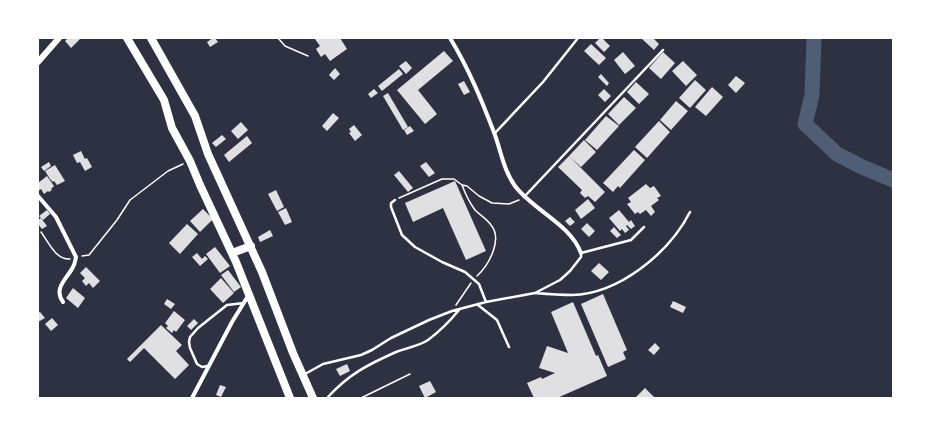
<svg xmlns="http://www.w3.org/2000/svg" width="931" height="436" font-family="Bitter,serif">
<rect width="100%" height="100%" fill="#2d3142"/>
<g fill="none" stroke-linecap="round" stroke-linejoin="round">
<!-- river -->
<path stroke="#4f5d75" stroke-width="15" d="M814 38 812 95 805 124 837 154 860 166 893 180"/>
</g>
<!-- building -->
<path fill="#e0e0e3" d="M68 38H81L71 48 65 41Z
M213 38H215L218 42 210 47 207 42Z
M316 38H340L347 49 330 61 325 54 321 57 316 49 320 46 315 39Z
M600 38H602L610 46 604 52 595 43Z
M641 38H653L659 44 654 50Z
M591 44 606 58 599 65 584 51Z
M444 51 453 61 418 90 437 114 425 124 397 90Z
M623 52 635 66 625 74 614 60Z
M663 52 675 63 661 79 649 68Z
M406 61 412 68 406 74 399 66Z
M683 61 697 75 686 86 672 71Z
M335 68 340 74 334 80 329 75Z
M399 69 403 74 382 91 378 86Z
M601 74 609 83 607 86 598 77Z
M736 76 745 83 736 93 728 85Z
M695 80 706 90 690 108 679 98Z
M464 81 470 92 464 95 458 84Z
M636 82 649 94 639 104 627 92Z
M712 87 723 97 706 116 695 107Z
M374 89 378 93 371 98 368 94Z
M604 89 611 96 605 102 598 95Z
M388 93 408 127 403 130 383 96Z
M624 97 636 108 619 125 608 114Z
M676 101 688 111 671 130 660 120Z
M333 113 339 118 327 131 322 126Z
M606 116 619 126 597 150 585 140Z
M659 121 670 132 647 158 635 147Z
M241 122 248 130 238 139 231 131Z
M354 125 362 135 355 141 349 133 351 132 349 129Z
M410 126 414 131 407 135 404 130Z
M222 135 226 139 216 147 212 143Z
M247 136 252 143 229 162 224 155Z
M584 140 596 152 581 167 569 156Z
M634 150 645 160 620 188 618 186 613 192 603 183Z
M81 151 85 159 87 158 92 167 85 171 80 162 77 163 73 155Z
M569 156 605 192 595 202 588 196 585 198 580 193 582 190 558 167Z
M49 162 51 166 44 171 41 167Z
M426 162 435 173 429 177 420 166Z
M55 165 65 181 57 185 54 181 53 182 50 179 45 171Z
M399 171 413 188 408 192 394 175Z
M47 176 54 186 51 189 52 190 49 192 48 191 44 194 41 189 38 191V183Z
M455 181 486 251 466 260 443 208 413 222 405 203Z
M646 184 650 188 654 186 661 196 657 198 659 200 651 206 655 212 651 216 646 210 640 214 638 212 635 214 627 204 631 202 628 198Z
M276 190 284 207 277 211 268 194Z
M588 199 595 208 581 219 575 210Z
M286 208 292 222 285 225 278 212Z
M203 209 213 219 200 232 190 221Z
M47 210 50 214 43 220 39 216Z
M619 210 629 222 631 220 635 226 631 229 627 225 626 226 629 230 625 233 622 229 620 231 609 218Z
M570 217 575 222 570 226 565 221Z
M41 218 47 226 42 229 38 224V220Z
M587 223 595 231 589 237 581 229Z
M187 224 198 234 180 254 169 243Z
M614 227 621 235 617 238 610 231Z
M270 230 273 236 260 242 258 237Z
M215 247 230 266 220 273 206 254Z
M197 253 202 259 205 256 208 259 200 266 192 257Z
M599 263 609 272 601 280 591 271Z
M86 267 100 281 93 288 89 283 86 286 82 281 85 278 80 273Z
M228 270 241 287 234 292 221 275Z
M221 278 234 293 223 303 210 289Z
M73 288 85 298 78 308 66 298Z
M603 294 627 350 623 352 626 359 608 367 581 304Z
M167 299 175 304 171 309 164 304Z
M673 301 686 307 683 313 670 307Z
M573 302 596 356 598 355 607 376 557 398H534L527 383 541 377 542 379 555 373 539 368 547 346 568 353 551 312Z
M174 311 185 320 176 332 174 330 172 333 166 328 168 326 165 323Z
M40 312 45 318 38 322V313Z
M52 318 58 325 51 331 45 324Z
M194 319 198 323 191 330 187 326Z
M161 325 182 345 176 351 189 365 175 379 144 348 130 362 127 359Z
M655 343 660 348 654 355 648 350Z
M347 364 350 371 340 376 336 369Z
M430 381 436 392 425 398 419 386Z
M220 385 226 387 221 397 216 395Z
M645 388 655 398H635Z"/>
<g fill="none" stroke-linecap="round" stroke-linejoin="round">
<!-- path -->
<path stroke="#fff" stroke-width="1.5" d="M278 38 285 46 308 56
M462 185C465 193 469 202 475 210 480 215 487 219 491 225 503 239 489 265 477 276
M399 198 442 179H454L462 185 467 186 479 196 492 203 509 204 519 200
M41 232C49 243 56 260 70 259
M82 256 89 255 117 220 130 200 168 171 183 164
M456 305 471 283
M361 398 410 374"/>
<!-- service -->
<path stroke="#fff" stroke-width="2.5" d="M495 133 543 82 578 38
M524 197 663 50
M395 200 391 203V207L402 235 415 247 442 262 465 272 479 284 486 302
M535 293C547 294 560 295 572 295 619 294 669 253 690 212
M478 305 497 320 509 347
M208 366 202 367 197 364 190 348 189 342 190 337 198 328 227 305 244 303
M305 374 323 364 361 355 372 350 391 338 429 320 452 311 486 302 535 293 560 280 570 271 581 257V253L631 240 644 227
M327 398C349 374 367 365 396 352 406 348 419 346 428 340 440 331 450 321 459 310"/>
<!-- minor -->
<path stroke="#fff" stroke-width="4" d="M450 38C469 69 482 101 495 135 501 152 504 171 515 186 533 210 570 224 581 253
M38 196 56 217 76 257C75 261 75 264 73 267 67 279 53 288 63 302
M192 398 232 322 248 296"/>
<!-- tertiary -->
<path stroke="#fff" stroke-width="6" d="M38 62 59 38"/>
<!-- trunk -->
<path stroke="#fff" stroke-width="8" d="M127 38 164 100 172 128 190 161 200 185 236 262 290 398
M151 38 195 116 208 154 262 272 293 353 313 398
M232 253 251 246"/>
</g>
<!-- border -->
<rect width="931" height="436" fill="none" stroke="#ffffff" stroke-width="78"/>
</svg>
